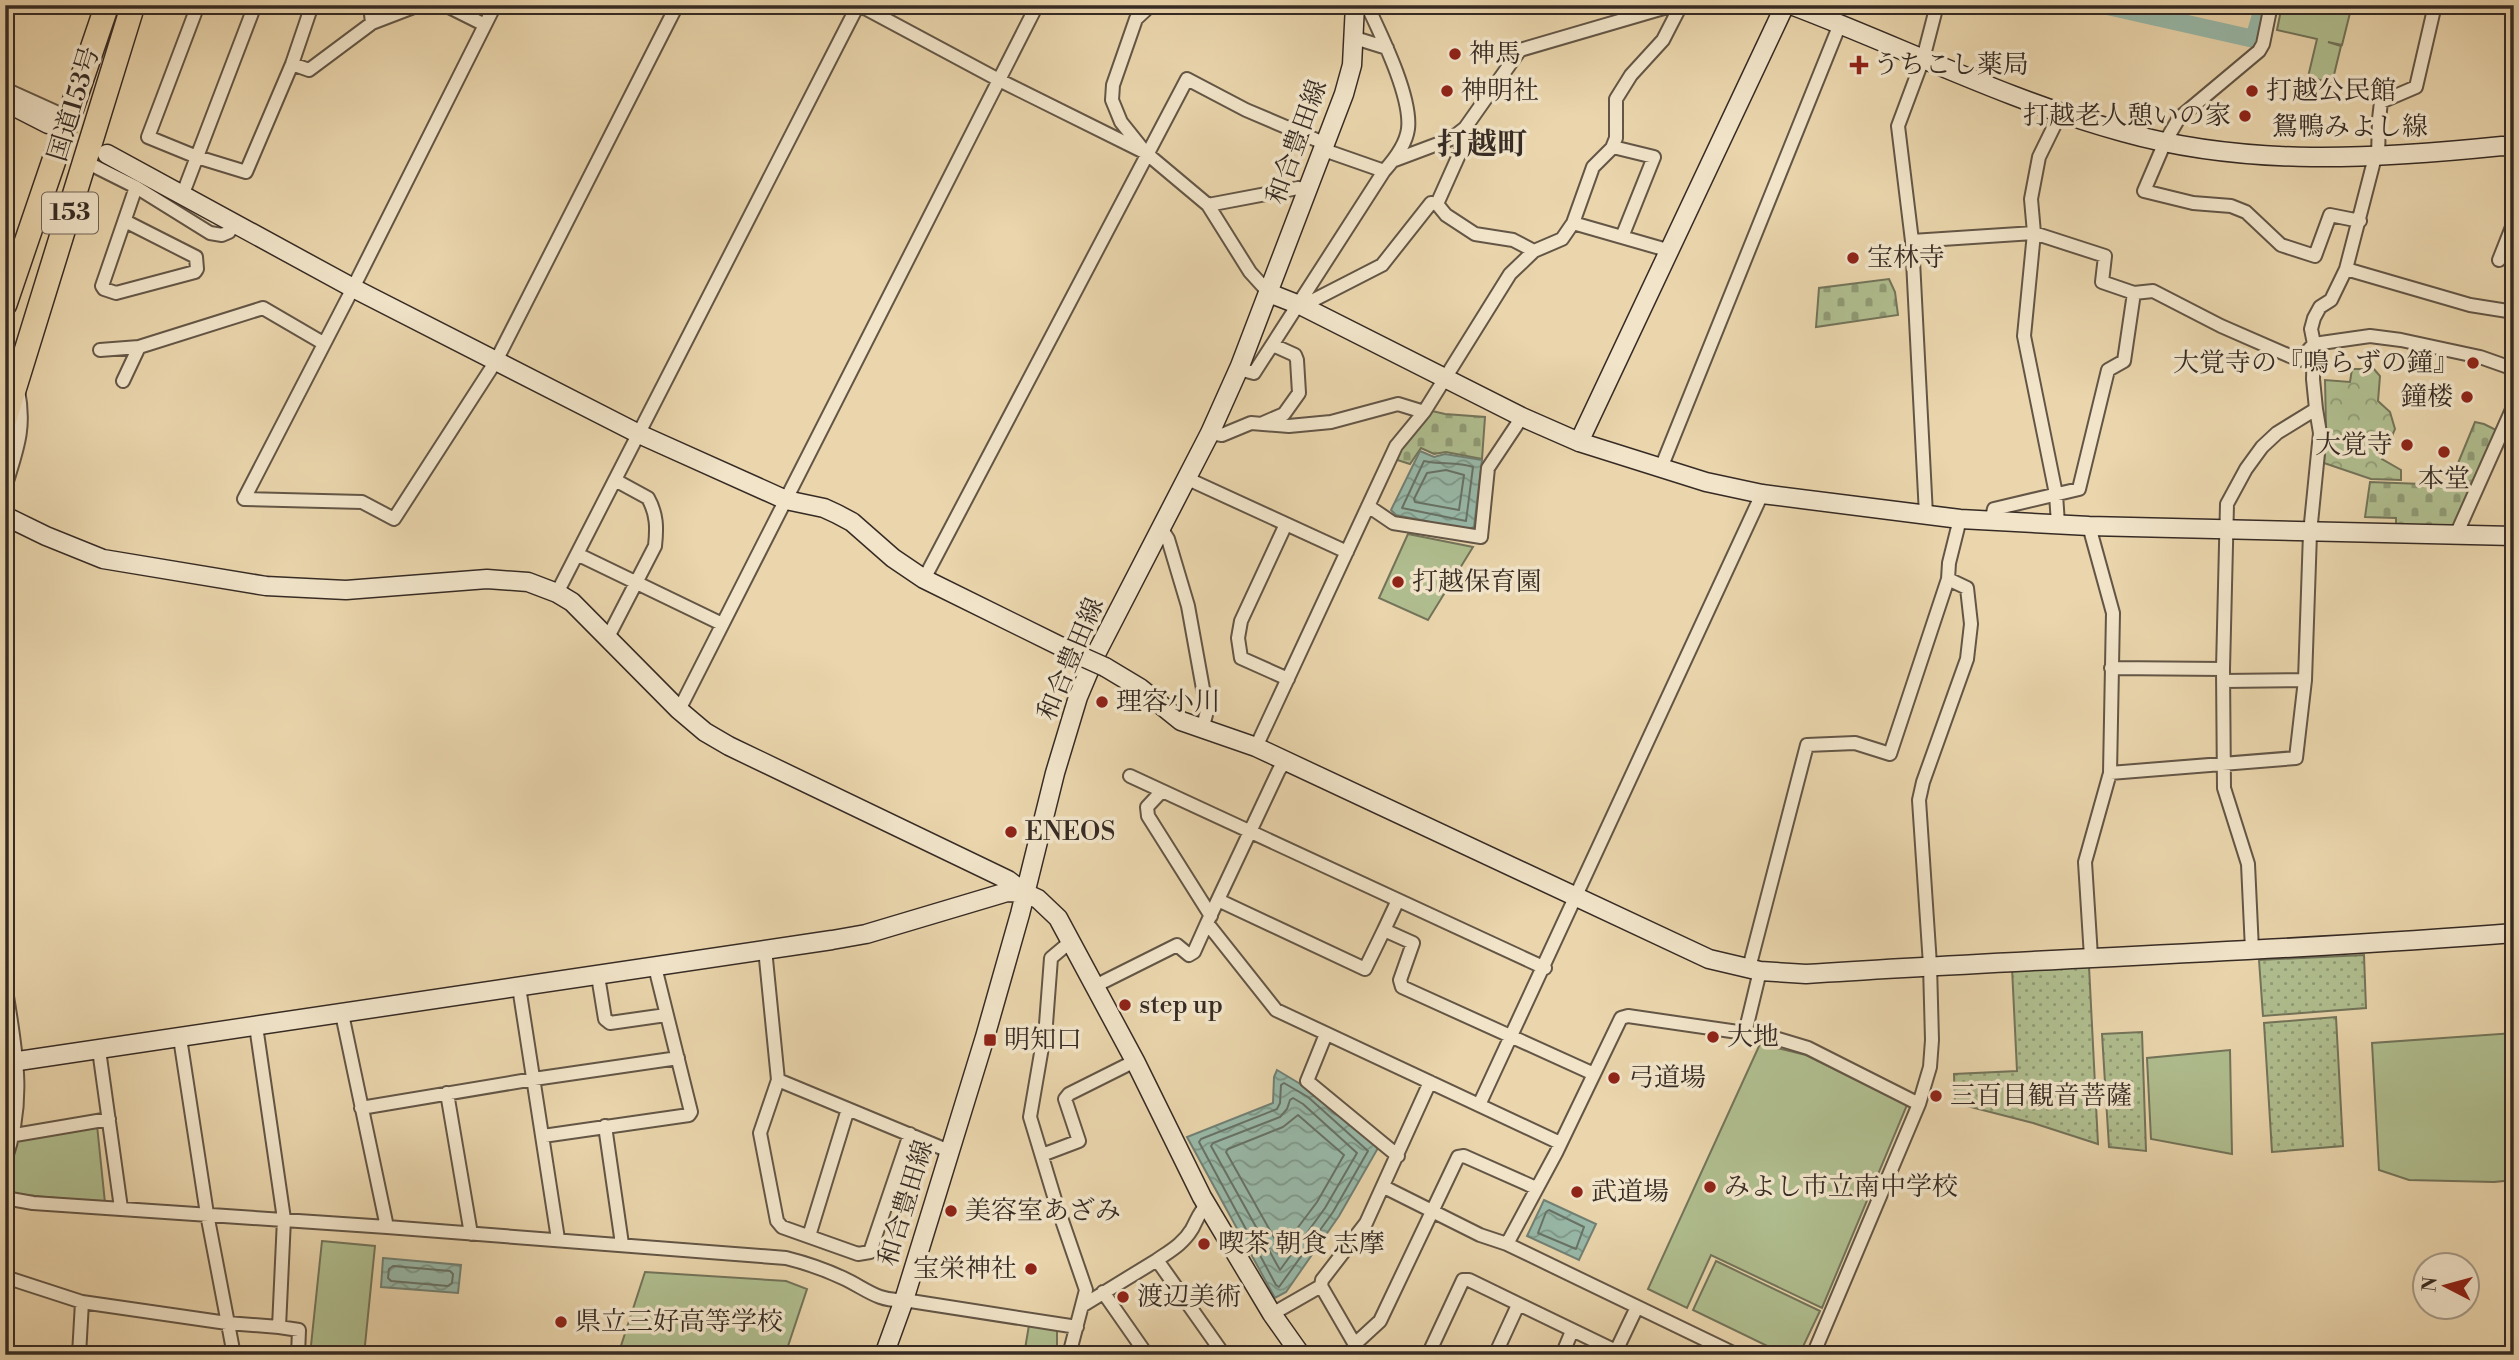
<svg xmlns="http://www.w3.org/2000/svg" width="2519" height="1360" font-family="'Libre Bodoni','Noto Serif JP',serif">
<defs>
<pattern id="forest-crowns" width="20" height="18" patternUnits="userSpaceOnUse" patternTransform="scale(1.75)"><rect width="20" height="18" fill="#b0be8f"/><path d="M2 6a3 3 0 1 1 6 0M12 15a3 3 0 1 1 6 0" fill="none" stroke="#909b75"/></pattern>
<pattern id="cemetery-stones" width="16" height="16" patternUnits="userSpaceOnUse" patternTransform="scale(1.75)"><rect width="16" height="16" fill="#b0be8f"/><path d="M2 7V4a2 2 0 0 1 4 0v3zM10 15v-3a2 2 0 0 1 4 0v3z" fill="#909b75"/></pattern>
<pattern id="garden-dots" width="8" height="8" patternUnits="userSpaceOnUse" patternTransform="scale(1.75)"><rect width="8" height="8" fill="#b0be8f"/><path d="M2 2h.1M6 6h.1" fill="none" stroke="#909b75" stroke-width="1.8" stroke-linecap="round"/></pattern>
<pattern id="water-waves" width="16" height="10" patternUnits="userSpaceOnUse" patternTransform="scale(1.75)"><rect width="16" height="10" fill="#98b9a9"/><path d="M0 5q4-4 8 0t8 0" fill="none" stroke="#7d9789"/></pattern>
</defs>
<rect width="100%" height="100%" fill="#ead5ac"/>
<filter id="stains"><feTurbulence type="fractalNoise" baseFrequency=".00286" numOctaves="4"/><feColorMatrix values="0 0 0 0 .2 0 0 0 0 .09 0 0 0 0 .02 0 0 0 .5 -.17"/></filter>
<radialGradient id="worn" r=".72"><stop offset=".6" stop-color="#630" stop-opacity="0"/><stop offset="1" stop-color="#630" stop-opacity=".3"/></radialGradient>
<!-- forest -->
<path fill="url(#forest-crowns)" stroke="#73745a" stroke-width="2" d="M2352 369H2374L2380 376 2378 401 2390 412 2395 429 2382 459 2401 470V480L2371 479 2324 463 2326 428 2325 380 2350 382Z"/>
<!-- cemetery -->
<path fill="url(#cemetery-stones)" stroke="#73745a" stroke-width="2" d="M1889 279 1895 292 1898 315 1816 327 1819 288Z
M1428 410 1445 414 1485 417 1482 459 1446 452 1434 454 1421 448 1410 464 1394 459Z
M2475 422 2484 424 2496 430 2453 527 2396 524V518L2365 517 2370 482 2449 485Z"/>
<!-- park -->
<path fill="#b0be8f" stroke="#73745a" stroke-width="2" d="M2282 5H2352L2342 45 2328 42 2341 46 2332 83 2308 77 2317 39 2277 30Z
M1408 534 1473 547 1428 620 1379 598Z
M2514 1033V1180L2494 1182 2409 1180 2379 1170 2372 1043Z
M1760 1044 1806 1055 1907 1105 1822 1308 1711 1255 1687 1308 1648 1289Z
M2230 1050 2232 1154 2151 1139 2147 1058Z
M97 1125 105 1203 6 1193 5 1171 17 1139Z
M322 1241 375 1246 364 1355H310Z
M1716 1261 1820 1311 1799 1355H1786L1693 1310Z
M645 1272 786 1281 807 1289 785 1355H618Z
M1029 1325 1057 1330V1355H1024Z"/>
<!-- garden -->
<path fill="url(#garden-dots)" stroke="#73745a" stroke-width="2" d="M2364 955 2366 1008 2263 1016 2259 960Z
M2089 966 2098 1144 2033 1123 1955 1103 1954 1074 2017 1071 2012 968Z
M2336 1017 2343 1146 2272 1152 2264 1023Z
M2142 1032 2146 1151 2109 1147 2102 1034Z"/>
<!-- water -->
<path fill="url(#water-waves)" stroke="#718074" stroke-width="2" d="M1420 451 1434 457 1445 454 1482 460 1474 527 1468 530 1396 515 1391 510Z
M1277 1070 1312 1091 1378 1148 1339 1216 1286 1292 1275 1298 1187 1137 1273 1103 1274 1077Z
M1544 1200 1596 1224 1579 1260 1527 1236Z
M383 1258 461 1265 458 1293 381 1287Z"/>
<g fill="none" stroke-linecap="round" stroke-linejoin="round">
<!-- shore -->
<path stroke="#677266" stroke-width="2" d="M1424 461C1440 465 1457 461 1473 467L1466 521 1402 508Z
M1446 470 1464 475 1459 510 1415 502 1414 499 1427 473Z
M1284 1083 1308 1097 1368 1151 1333 1212 1279 1287 1276 1285 1199 1142 1201 1139 1277 1109 1280 1103 1281 1085Z
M1293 1098 1303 1104 1357 1153 1325 1208 1280 1270 1211 1146 1213 1143 1280 1117 1287 1109 1290 1100Z
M1298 1115 1344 1155 1317 1202 1281 1250 1226 1152 1228 1149 1283 1127Z
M1549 1210 1584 1227 1576 1249 1538 1233 1546 1212Z
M393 1266 450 1271 453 1274 452 1283 448 1286 391 1281 388 1278 389 1269Z"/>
<!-- river -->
<path stroke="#98b9a9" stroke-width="18" d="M2103 5 2254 39 2264 5"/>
<defs>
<path id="street" d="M198 5 148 137 197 157 246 172 292 64 312 5
M370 5 372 23
M445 5 485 25
M495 5 353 288 244 499 362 502 394 519 496 361 677 5
M859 5 999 80 1146 153 1208 205 1250 272 1269 293
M2271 5 2263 44 2259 51 2179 118 2165 142 2144 191 2193 203 2231 206 2246 212 2281 245 2315 256 2330 215 2360 221
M1355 38 1387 48
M292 64 309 70 372 23 419 5
M5 89 67 117
M1141 147 1121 122 1112 100 1113 85 1136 19 1151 5
M1613 147 1654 157 1622 237
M1324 150 1384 171
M2378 157 2379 119 2381 102 2416 87 2435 5
M1395 160 1451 139 1465 128 1520 50 1674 5
M86 162 136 187 210 233 222 235 229 232 233 225
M182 196 255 5
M1437 204 1446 215 1475 234 1513 240 1534 251
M1208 205 1298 188 1309 189
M125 221 196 257 197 269 195 272 116 293 104 289 102 286 136 187
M1573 223 1667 250
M1912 241 2034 233 2105 256 2102 282 2134 293 2153 291 2221 326 2299 360 2314 344 2370 336 2401 340 2480 357 2514 369
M2499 260 2514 222
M2346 269 2470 305 2514 312
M1302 306 1382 265 1431 203 1437 204 1467 137 1465 128
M100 350 139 347 263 308 323 343
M1239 369 1254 373 1384 171C1394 160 1406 144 1408 129 1412 97 1381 35 1367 5
M123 381 139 347
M1263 423 1284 414 1299 393 1297 360 1295 355 1273 345
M1210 433 1222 435 1251 423 1289 426 1331 422 1398 404 1424 412
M1661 468 1840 24
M1188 479 1347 552
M5 488C16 451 26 430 18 390
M1368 506 1393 523 1481 537 1488 468 1522 417
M1926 515 1912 241 1898 126 1923 59 1937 5
M1991 521 1994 509 2079 489 2108 370 2124 361 2134 293
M1286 524 1241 621 1238 638 1241 658 1288 679
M2058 524 2056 494 2024 336 2034 233 2031 199 2039 157 2061 112
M2089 526 2113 613 2110 773 2085 862 2091 957
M1161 528 1168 539 1188 606 1207 711 1202 730
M2456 535 2514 405
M577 554 722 624
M924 579 1187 79 1246 110 1326 144
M557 593 858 5
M608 637 655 546C657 528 657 514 648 498L615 480
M2111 668 2223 669
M2223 681 2305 680
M679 710 1037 5
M1256 747 1396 446 1424 412 1510 274 1534 251 1562 239 1573 223 1593 167 1612 148 1616 138V99L1631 75 1663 40 1681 5
M1286 761 1279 770 1207 923 1276 1010 1560 1143
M2110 773 2296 758 2305 680 2310 533 2320 433 2316 409 2313 379 2314 344 2311 329 2314 318 2320 307 2331 300 2346 269 2375 157
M1130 776 1545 968
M1162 791 1147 807 1148 816 1211 916
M1218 900 1365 969 1384 930 1413 943 1400 980 1402 987 1594 1074
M1384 930 1398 900
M765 949 778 1080 949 1151
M2252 950 2248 864 2224 788 2223 669 2227 504 2246 469 2262 447 2277 433 2316 409
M1749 968 1807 745 1855 743 1890 754 1948 579
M598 976 605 1019 610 1023 666 1015
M5 984C15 1047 27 1099 5 1161
M1095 986 1177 945 1189 955 1194 952 1207 923
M519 987 558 1239
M342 1014 387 1227
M1745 1033 1760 971
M1326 1034 1307 1081 1398 1156
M180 1038 207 1214 234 1355
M99 1050 121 1208
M778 1080 760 1133 777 1221 782 1227 858 1254 870 1252 910 1134
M447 1093 471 1234
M1479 1105 1762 494
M361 1108 534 1079 678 1058
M605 1126 622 1244
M15 1135 109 1119
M543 1136 689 1115 691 1112 655 967
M1042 1155 1079 1141 1065 1099 1069 1094 1135 1061
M1384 1187 1480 1235 1507 1244
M5 1198 33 1203 387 1227 786 1258C806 1263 824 1269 843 1278 865 1288 878 1302 904 1300L1077 1327
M809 1236 848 1109
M1157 1260C1170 1251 1183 1244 1192 1229 1197 1220 1199 1212 1207 1205
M5 1277 82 1302 227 1323 279 1327 284 1219 256 1026
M1321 1286 1361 1355
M1103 1292 1147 1355
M1082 1306 1157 1260 1224 1355
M1272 1314 1321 1286 1322 1280 1366 1223 1430 1082
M279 1327 299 1330 298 1355
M1355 1344 1380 1321 1458 1157 1464 1156 1536 1188
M1616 1351 1637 1307
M79 1355 82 1302
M1069 1355 1086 1290 1056 1203 1030 1117 1046 1024 1051 958 1070 942
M1428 1355 1463 1280H1469L1624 1355
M1495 1355 1518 1305
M1562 1355 1572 1331
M1737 1355 1507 1244 1556 1153 1621 1018 1628 1016 1745 1033 1778 1039 1808 1048 1919 1104
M1813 1355 1919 1104 1930 1067 1932 1040 1930 965 1919 800 1923 782 1967 659 1971 624 1967 588 1948 579 1949 563 1960 519"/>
<path id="secondary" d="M1791 5C1902 47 2009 101 2123 132 2247 167 2376 159 2502 146L2514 147
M5 102 48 124
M107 154 353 288 639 434 786 500 824 508 837 514 852 522 893 558 924 579 1076 654
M1269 293 1302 306 1522 417 1579 442 1706 482 1762 494 1960 519 2089 526 2514 536
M1579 442 1785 5
M5 516 46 536 103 559 266 586 346 590 487 579 528 582 557 593 572 602 679 710 705 732 729 746 1008 880 1025 893 1038 899 1058 918 1135 1061 1202 1197 1272 1314 1301 1355
M1105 667 1140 688 1181 721 1256 747 1709 959 1760 971 1806 974C2042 958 2278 952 2514 933
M5 1063 832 940 866 934 1007 892 1025 893
M884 1355 904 1300 985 1037 1020 914 1055 773 1078 697 1097 652 1210 433 1240 366 1344 94 1352 65 1355 5"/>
<path id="highway" d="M5 304 107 5
M5 419 133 5"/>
</defs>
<!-- street casing -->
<use href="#street" stroke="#635646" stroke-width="16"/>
<!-- secondary casing -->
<use href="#secondary" stroke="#362b24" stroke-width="21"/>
<!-- highway casing -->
<use href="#highway" stroke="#362b24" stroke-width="26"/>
<!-- street -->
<use href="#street" stroke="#f1e4c9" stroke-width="12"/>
<!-- secondary -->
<use href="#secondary" stroke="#f1e4c9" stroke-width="18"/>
<!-- highway -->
<use href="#highway" stroke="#ead5ac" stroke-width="23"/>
<defs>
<path id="secondary-bridge" d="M1076 654 1105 667"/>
</defs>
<!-- secondary-bridge casing -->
<use href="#secondary-bridge" stroke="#362b24" stroke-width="21" stroke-linecap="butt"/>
<!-- secondary-bridge -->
<use href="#secondary-bridge" stroke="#f1e4c9" stroke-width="18"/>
</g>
<!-- markers -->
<g fill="#8f2418" stroke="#f1e4c9" stroke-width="2.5">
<circle cx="1455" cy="54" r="7"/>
<path d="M1855.5 54.5h7v7h7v7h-7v7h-7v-7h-7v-7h7z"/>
<circle cx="1447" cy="91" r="7"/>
<circle cx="2252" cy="91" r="7"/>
<circle cx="2245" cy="116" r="7"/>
<circle cx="1853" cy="258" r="7"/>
<circle cx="2473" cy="363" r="7"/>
<circle cx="2467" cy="397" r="7"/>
<circle cx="2407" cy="445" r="7"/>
<circle cx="2444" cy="452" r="7"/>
<circle cx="1398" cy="582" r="7"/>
<circle cx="1102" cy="702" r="7"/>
<circle cx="1011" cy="832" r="7"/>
<circle cx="1125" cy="1005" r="7"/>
<circle cx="1713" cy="1037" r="7"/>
<rect x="983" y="1033" width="14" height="14" rx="3.5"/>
<circle cx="1614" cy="1078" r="7"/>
<circle cx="1936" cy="1096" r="7"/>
<circle cx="1710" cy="1187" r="7"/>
<circle cx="1577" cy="1192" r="7"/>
<circle cx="951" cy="1211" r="7"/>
<circle cx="1204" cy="1244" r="7"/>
<circle cx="1031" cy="1269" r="7"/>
<circle cx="1123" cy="1297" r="7"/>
<circle cx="561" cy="1322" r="7"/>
</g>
<g text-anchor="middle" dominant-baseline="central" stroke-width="7" stroke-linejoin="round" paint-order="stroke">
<!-- shield labels -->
<rect fill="#f1e4c9" stroke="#6e6256" stroke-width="2" x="42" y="192.5" width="56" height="41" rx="5"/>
<g font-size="24" font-weight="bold" fill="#362b24">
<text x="70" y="213">153</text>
</g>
<!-- poi labels -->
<g font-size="26" fill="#362b24" stroke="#f1e4c9" text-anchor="start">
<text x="1469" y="54">神馬</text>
<text x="1873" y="65">うちこし薬局</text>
<text x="1461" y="91">神明社</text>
<text x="2266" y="91">打越公民館</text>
<text x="2231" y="116" text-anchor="end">打越老人憩いの家</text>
<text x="1867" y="258">宝林寺</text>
<text x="2459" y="363" text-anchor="end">大覚寺の『鳴らずの鐘』</text>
<text x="2453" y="397" text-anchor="end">鐘楼</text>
<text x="2393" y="445" text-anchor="end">大覚寺</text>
<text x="2444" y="479" text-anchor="middle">本堂</text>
<text x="1412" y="582">打越保育園</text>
<text x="1116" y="702">理容小川</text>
<text x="1025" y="832">ENEOS</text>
<text x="1139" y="1005">step up</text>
<text x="1727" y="1037">大地</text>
<text x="1004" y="1040">明知口</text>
<text x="1628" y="1078">弓道場</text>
<text x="1950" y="1096">三百目観音菩薩</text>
<text x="1724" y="1187">みよし市立南中学校</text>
<text x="1591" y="1192">武道場</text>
<text x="965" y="1211">美容室あざみ</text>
<text x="1218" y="1244">喫茶 朝食 志摩</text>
<text x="1017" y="1269" text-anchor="end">宝栄神社</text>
<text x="1137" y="1297">渡辺美術</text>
<text x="575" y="1322">県立三好高等学校</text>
</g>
<!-- street labels -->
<g font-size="26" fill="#362b24" stroke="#f1e4c9">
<text transform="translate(74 104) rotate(-73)">国道153号</text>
<text x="2350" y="127">鴛鴨みよし線</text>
<text transform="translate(1297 142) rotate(-70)">和合豊田線</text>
<text transform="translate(1071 659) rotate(-67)">和合豊田線</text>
<text transform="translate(906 1203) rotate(-73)">和合豊田線</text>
</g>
<!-- quarter labels -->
<g font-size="30" font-weight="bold" fill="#362b24" stroke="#f1e4c9">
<text x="1482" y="145">打越町</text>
</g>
</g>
<!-- margin -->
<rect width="2519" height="1360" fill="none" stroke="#ead5ac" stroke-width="28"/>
<rect x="7" y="7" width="2505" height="1346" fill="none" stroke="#362b24" stroke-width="3.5"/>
<rect x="14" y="14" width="2491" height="1332" fill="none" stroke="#362b24" stroke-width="2"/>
<!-- north arrow -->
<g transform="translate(2446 1286) rotate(276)"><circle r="33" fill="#f1e4c9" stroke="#a69a87" stroke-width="2"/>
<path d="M0-5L12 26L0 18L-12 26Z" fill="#8f2418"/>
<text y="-10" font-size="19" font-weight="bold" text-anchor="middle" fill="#362b24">N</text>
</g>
<rect width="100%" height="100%" filter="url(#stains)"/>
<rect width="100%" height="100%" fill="url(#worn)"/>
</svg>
